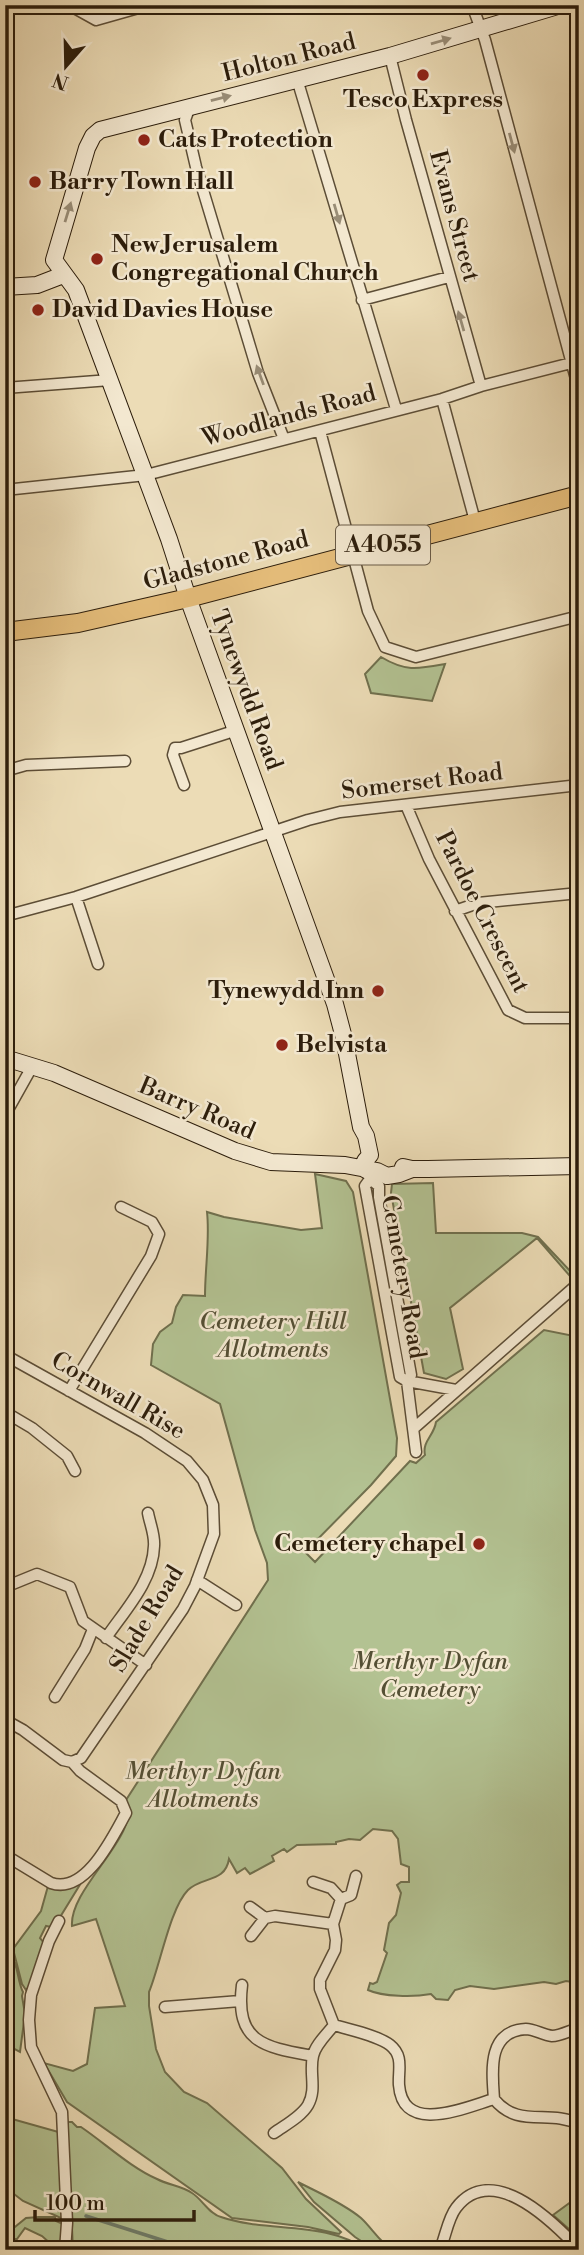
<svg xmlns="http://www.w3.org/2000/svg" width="584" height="2255" font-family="'Libre Bodoni',serif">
<rect width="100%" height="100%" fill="#ecdcb6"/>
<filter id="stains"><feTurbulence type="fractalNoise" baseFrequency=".00286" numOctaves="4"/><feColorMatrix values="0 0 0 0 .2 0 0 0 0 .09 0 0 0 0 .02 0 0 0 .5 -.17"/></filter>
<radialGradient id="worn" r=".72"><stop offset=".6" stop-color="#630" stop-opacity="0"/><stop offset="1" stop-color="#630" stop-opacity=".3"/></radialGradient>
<!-- green -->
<path fill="#b3c292" stroke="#70704e" stroke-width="2" d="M381 657C406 672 418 669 445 664L432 701 371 693 365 674Z
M315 1174 346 1181 353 1192 397 1438 396 1456 371 1485 305 1552 315 1562 410 1461 416 1463 425 1455C422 1441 434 1436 436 1422L544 1330 579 1337V1983L566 1981 556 1984 544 1982 494 1989 470 1986 455 1990 448 2000 436 1999 431 1994C414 1997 383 1997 368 1990L370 1983 373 1984 377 1982 387 1953 384 1950 389 1923 396 1915 401 1893 397 1885 401 1882H409V1867L401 1864 398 1839 392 1831 373 1829 360 1840 349 1839 336 1842V1844L297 1845 287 1852 284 1849 272 1856 274 1861 250 1874 245 1868 237 1873 229 1859C225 1883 203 1876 188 1890 170 1908 160 1966 149 1992V2006L156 2049 165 2072 184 2092 207 2103 282 2168 306 2199 341 2232 339 2234 308 2227 232 2218 67 2102 44 2063 73 2071 87 2064 95 2008 125 2006 96 1919 72 1926C69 1887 143 1834 126 1800L268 1580 267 1563 255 1530 220 1404 151 1365 153 1344 160 1332 172 1323 176 1307 183 1295 205 1296C205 1268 210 1239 207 1212L224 1217 301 1230 322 1228Z
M433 1183 436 1233H522L538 1237 572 1273 569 1275 537 1238 450 1308 463 1369 446 1379 424 1373 391 1193 392 1184Z
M81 1883 57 1922 51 1927 46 1926 40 1938 44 1943 30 1986 26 1990 22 1984 13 1949 41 1911 48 1886C60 1891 69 1887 81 1883Z
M6 1952C20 1962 16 1979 23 1992L22 1996 25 2014 20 2052 5 2044Z
M5 2117 62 2133 63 2219 23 2201 5 2187Z
M67 2122H72L77 2127H81C106 2144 130 2167 157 2179 168 2185 182 2186 192 2193 202 2199 209 2214 221 2217 267 2233 325 2220 367 2250H73Z
M298 2182C319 2193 343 2203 361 2218 372 2228 380 2243 393 2250H375L355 2237 314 2202Z
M579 2196V2228L575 2231 570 2230 553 2215Z
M39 2217H55L56 2221 63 2224 65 2250H52L51 2244 42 2236 25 2228 17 2239H11L5 2250V2235L26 2218Z"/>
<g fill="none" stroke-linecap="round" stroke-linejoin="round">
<!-- stream -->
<path stroke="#6e7c6a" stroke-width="3.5" d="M86 2216 193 2250"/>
<defs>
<path id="street" d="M69 5 96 20 149 5
M472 5 485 40 579 390
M390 56 406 120 481 386
M297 79 396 409
M190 106 185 120 196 167 258 373 284 439
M362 300 449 277
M5 388 110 380
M442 399 475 521
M320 431 368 611 385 647 416 657 579 616
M5 490 146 475 442 399 481 386 579 361
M5 771 26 765 125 761
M184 785 173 755 175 748H181L237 730
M406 805 429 859 508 1010 525 1018H579
M76 897 98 964
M455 911 478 903 579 893
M5 916 76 897 308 820 340 812 579 785
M5 1115 33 1065
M366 1170 370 1179 379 1186V1197L411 1375 407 1381 416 1452
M370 1179 365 1186 400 1377 407 1381
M5 1355 145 1433 187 1461 203 1480 213 1505 214 1534 195 1586 183 1609 81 1758 72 1762
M407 1381 456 1390
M69 1391 151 1256 159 1234 152 1222 121 1207
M5 1412 32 1428 67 1456 75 1471
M413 1429 579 1283
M197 1580 236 1605
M5 1590 10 1585 37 1574 70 1587 83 1621 146 1665
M106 1638C125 1610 153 1581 154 1546 155 1535 150 1524 148 1513
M55 1697 85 1649 93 1629
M5 1720 23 1730 63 1760 72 1762 80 1771 121 1801 126 1813C113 1836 86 1895 51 1883L5 1855
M313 1882 331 1888 341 1899
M250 1907 265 1918
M59 1921 49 1941 31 1995 29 2020 31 2047 62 2112 67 2223 65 2250
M251 1936 265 1918 275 1916 333 1924
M242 1985C235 2043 264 2047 313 2056
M165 2007 240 2001
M334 2025 320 1989V1980L335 1950 336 1940 333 1924 341 1899 351 1895 356 1876
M494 2099C492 2071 487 2031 526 2029 534 2029 543 2035 552 2036 560 2036 571 2030 579 2028
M274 2133C285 2125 301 2117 308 2105 317 2089 309 2073 313 2056 315 2045 327 2034 334 2025 350 2030 377 2035 390 2045 404 2056 398 2070 399 2085 403 2136 466 2107 494 2099 518 2129 549 2109 579 2124
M442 2244C446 2233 449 2217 456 2208 491 2162 549 2218 575 2245L578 2250"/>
<path id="secondary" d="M5 287 37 285 63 275
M5 1058 54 1073 235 1151 271 1162 345 1165 377 1171 387 1176 399 1174 412 1169
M403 1167 412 1169H428L579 1166
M366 1170 365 1161 370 1155 366 1136 361 1127 344 1038 335 1004 188 598 169 539 76 290 54 260 87 148 93 136 100 130 390 56 561 5"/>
<path id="primary" d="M5 632 78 623 188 598 579 495"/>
</defs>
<!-- street casing -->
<use href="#street" stroke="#5c4d36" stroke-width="13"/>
<!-- secondary casing -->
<use href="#secondary" stroke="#2c1d0b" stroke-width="18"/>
<!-- primary casing -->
<use href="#primary" stroke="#2c1d0b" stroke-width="20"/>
<!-- street -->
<use href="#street" stroke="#f3e8d0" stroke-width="10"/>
<!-- secondary -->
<use href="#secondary" stroke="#f3e8d0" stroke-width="16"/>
<!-- primary -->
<use href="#primary" stroke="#e6be7b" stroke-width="18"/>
</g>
<!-- one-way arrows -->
<defs><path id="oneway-solid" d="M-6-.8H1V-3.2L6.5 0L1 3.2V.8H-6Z" transform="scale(1.75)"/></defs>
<g fill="#998d77">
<use href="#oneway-solid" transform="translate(441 41) rotate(-16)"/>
<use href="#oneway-solid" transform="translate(221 98) rotate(-14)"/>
<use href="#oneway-solid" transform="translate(512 143) rotate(75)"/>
<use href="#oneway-solid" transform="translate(68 212) rotate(-73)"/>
<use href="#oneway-solid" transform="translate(337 214) rotate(74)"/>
<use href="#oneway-solid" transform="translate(461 321) rotate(-106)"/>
<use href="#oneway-solid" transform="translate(260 375) rotate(-110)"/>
</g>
<!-- markers -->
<g fill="#8f2418" stroke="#f3e8d0" stroke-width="2.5">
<circle cx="423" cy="75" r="7"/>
<circle cx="144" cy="140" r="7"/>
<circle cx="35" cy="182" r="7"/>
<circle cx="97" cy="259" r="7"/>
<circle cx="38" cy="310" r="7"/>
<circle cx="378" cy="991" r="7"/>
<circle cx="282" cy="1045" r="7"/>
<circle cx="479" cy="1544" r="7"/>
</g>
<g text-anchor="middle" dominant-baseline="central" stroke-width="5" stroke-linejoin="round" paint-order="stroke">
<!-- shield labels -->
<rect fill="#f3e8d0" stroke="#685a46" stroke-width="2" x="336" y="525.5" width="94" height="39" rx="5"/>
<g font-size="23" font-weight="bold" fill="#2c1d0b">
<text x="383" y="545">A4055</text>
</g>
<!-- street labels -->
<g font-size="24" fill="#2c1d0b" stroke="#f3e8d0">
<text transform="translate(289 58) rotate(-14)">Holton Road</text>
<text transform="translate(454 216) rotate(75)">Evans Street</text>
<text transform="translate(289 416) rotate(-15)">Woodlands Road</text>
<text transform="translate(226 561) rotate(-15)">Gladstone Road</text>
<text transform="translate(246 690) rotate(70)">Tynewydd Road</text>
<text transform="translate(422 782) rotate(-7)">Somerset Road</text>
<text transform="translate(482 912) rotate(63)">Pardoe Crescent</text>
<text transform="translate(197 1109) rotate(23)">Barry Road</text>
<text transform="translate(403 1277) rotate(80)">Cemetery Road</text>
<text transform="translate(118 1396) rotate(30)">Cornwall Rise</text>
<text transform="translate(147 1619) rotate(-59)">Slade Road</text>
</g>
<!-- poi labels -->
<g font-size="24" font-weight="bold" fill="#2c1d0b" stroke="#f3e8d0" text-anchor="start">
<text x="423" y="100" text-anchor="middle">Tesco Express</text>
<text x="158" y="140">Cats Protection</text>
<text x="49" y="182">Barry Town Hall</text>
<text x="111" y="245">New Jerusalem<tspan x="111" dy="28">Congregational Church</tspan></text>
<text x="52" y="310">David Davies House</text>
<text x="364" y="991" text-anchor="end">Tynewydd Inn</text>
<text x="296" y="1045">Belvista</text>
<text x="465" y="1544" text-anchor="end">Cemetery chapel</text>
</g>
<!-- park labels -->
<g font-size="24" font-style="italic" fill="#544f34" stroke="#f3e8d0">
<text x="273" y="1322">Cemetery Hill<tspan x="273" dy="28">Allotments</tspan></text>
<text x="430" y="1662">Merthyr Dyfan<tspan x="430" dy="28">Cemetery</tspan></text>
<text x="203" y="1772">Merthyr Dyfan<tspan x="203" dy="28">Allotments</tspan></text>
</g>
</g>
<!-- margin -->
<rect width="584" height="2255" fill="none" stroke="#ecdcb6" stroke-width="28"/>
<rect x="7" y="7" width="570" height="2241" fill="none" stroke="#2c1d0b" stroke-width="3.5"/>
<rect x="14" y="14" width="556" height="2227" fill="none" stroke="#2c1d0b" stroke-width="2"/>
<!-- north arrow -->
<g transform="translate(66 66) rotate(200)" stroke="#f3e8d0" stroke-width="5" paint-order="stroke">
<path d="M0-5L12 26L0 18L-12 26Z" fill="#2c1d0b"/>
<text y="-10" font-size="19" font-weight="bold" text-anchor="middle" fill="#2c1d0b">N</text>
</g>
<!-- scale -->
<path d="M35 2210v10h159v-10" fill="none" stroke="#2c1d0b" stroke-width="3.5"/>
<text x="46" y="2210" font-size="21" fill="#2c1d0b" stroke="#f3e8d0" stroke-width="5" paint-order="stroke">100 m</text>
<rect width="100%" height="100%" filter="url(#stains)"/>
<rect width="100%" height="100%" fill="url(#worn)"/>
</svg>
